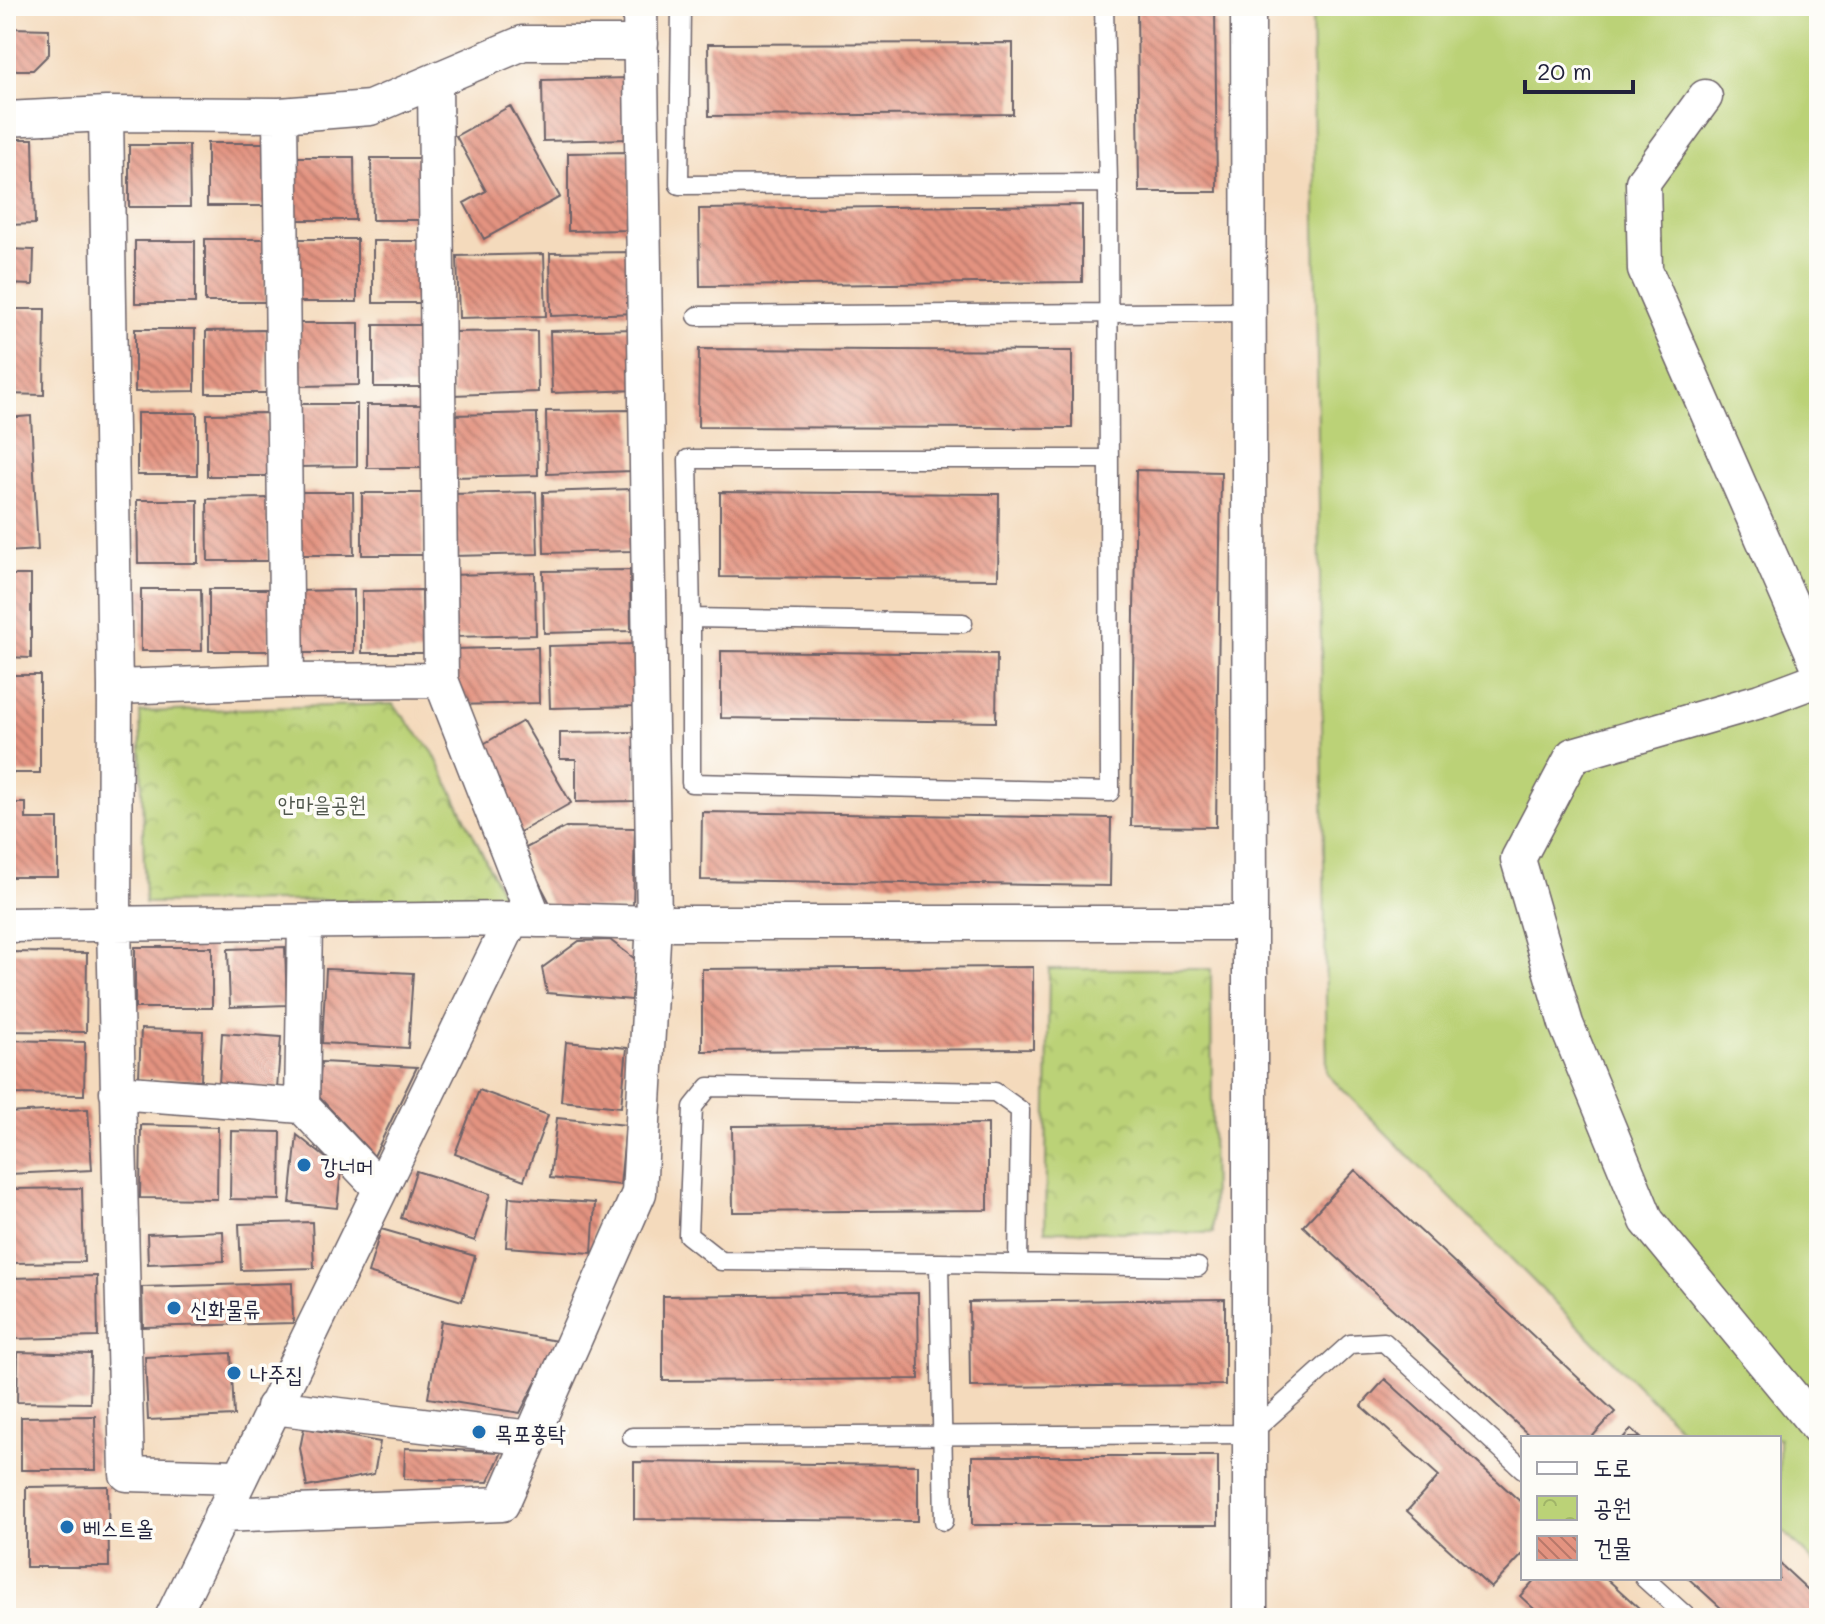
<svg xmlns="http://www.w3.org/2000/svg" width="1825" height="1624" font-family="Mali,'Poor Story',sans-serif">
<defs>
<pattern id="park-crowns" width="20" height="18" patternUnits="userSpaceOnUse" patternTransform="scale(2)"><rect width="20" height="18" fill="#bbd277"/><path d="M2 6a3 3 0 1 1 6 0M12 15a3 3 0 1 1 6 0" fill="none" stroke="#a0b468"/></pattern>
<pattern id="building-back-hatch" width="6" height="6" patternUnits="userSpaceOnUse" patternTransform="scale(2)"><rect width="6" height="6" fill="#e39380"/><path d="M-1 5l2 2M0 0l6 6M5-1l2 2" fill="none" stroke="#b8786a"/></pattern>
</defs>
<rect width="100%" height="100%" fill="#fdfcf7"/>
<filter id="ink" filterUnits="userSpaceOnUse"><feTurbulence type="fractalNoise" baseFrequency=".0125" numOctaves="2"/><feDisplacementMap in="SourceGraphic" scale="16" xChannelSelector="R" yChannelSelector="G"/><feConvolveMatrix kernelMatrix="1 2 1 2 8 2 1 2 1" color-interpolation-filters="sRGB"/></filter>
<filter id="wash" filterUnits="userSpaceOnUse"><feTurbulence type="fractalNoise" baseFrequency=".006" numOctaves="4" result="noise"/><feDisplacementMap in="SourceGraphic" scale="32" xChannelSelector="R" yChannelSelector="G"/><feGaussianBlur stdDeviation="1.8" result="paint"/><feColorMatrix in="noise" values="0 0 0 0 0 0 0 0 0 0 0 0 0 0 0 0 0 1.4 0 .05"/><feComposite in="paint" operator="in"/></filter>
<g filter="url(#wash)">
<rect width="100%" height="100%" fill="#f4dabc"/>
<!-- grass -->
<path fill="#bbd277" stroke="#6e7a59" stroke-width="2" d="M1312 6H1819V1567L1779 1527V1438H1690L1327 1074Z"/>
<!-- park -->
<path fill="url(#park-crowns)" stroke="#6e7a59" stroke-width="2" d="M393 704 433 752 504 898 145 903 140 712Z
M1049 969H1211L1213 1233 1045 1231Z"/>
<g id="blocks">
<!-- building -->
<path fill="url(#building-back-hatch)" d="M6 6H11V28L49 29V54L33 70H6Z
M1137 6H1215L1217 192H1139Z
M1013 43V114L709 116 708 44Z
M629 78 630 139 543 141 542 80Z
M510 106 560 197 484 239 464 203 486 191 456 136Z
M6 139H33L35 224 6 225Z
M207 143H267V206H207Z
M129 145H189L190 207H129Z
M630 152V230L568 231V153Z
M294 157H354L355 220H294Z
M371 158H432V220H372Z
M1082 205V282L700 286 699 209Z
M205 239H265V302H205Z
M296 239H357V302H296Z
M135 241H195V303H135Z
M373 241H433L434 303H373Z
M6 249 34 250 33 285 6 284Z
M636 252 638 313 551 316 550 253Z
M544 254 546 316 459 318 457 256Z
M6 309H45L44 395 6 394Z
M299 323H359V385L299 386Z
M374 325H434L435 387H374Z
M135 329H195V391L135 392Z
M637 329 638 390 552 393 550 331Z
M266 330V393H206V331Z
M537 331 538 392 452 395 451 332Z
M699 349 1072 351V428L698 427Z
M296 404H357V466L296 467Z
M367 405H427L428 468H367Z
M632 410 633 471 547 474 546 411Z
M137 413H197V475H137Z
M267 413V476H207V414Z
M537 413 538 475 452 477 451 415Z
M31 416 38 550 6 552V418Z
M1136 470 1221 472 1216 827 1131 826Z
M630 489 631 551 544 553 543 492Z
M293 492H353L354 555H293Z
M536 492 538 554 451 556 450 494Z
M720 492 999 494 998 579 720 577Z
M362 493H422L423 555H362Z
M268 498V561H208L207 499Z
M137 500H198V563H138Z
M630 570 631 631 544 633 543 571Z
M535 573 536 635 450 637 448 575Z
M6 575H31V658L6 657Z
M141 589H201L202 651H141Z
M209 589H270V651H209Z
M354 590V653H294L293 591Z
M422 590 423 653H362V591Z
M634 644 636 706 550 708 548 646Z
M538 647 539 703 453 705 452 649Z
M721 651 997 654 996 722 721 718Z
M6 675H40V773H6Z
M523 721 571 803 520 832 473 750Z
M637 732V801L576 802V759H560V733Z
M6 803H26V819H58V877H6Z
M702 812 1111 818 1110 886 701 880Z
M566 827 635 828 633 909 552 907 522 850Z
M610 940 635 959 632 1000 547 993 542 968 579 941Z
M135 947H212V1008H135Z
M285 947 287 1005 230 1007 228 949Z
M6 952 87 953 86 1032 6 1031Z
M1033 967V1049L702 1051V969Z
M326 969 413 973 408 1048 322 1043Z
M141 1029 203 1031 201 1080 139 1077Z
M222 1033 281 1037 277 1088 219 1084Z
M6 1040 85 1042 84 1095 6 1094Z
M566 1042 627 1048 621 1107 561 1101Z
M321 1062 417 1067 374 1156 319 1097Z
M479 1090 548 1115 524 1180 455 1154Z
M88 1109 92 1170 9 1174 6 1113Z
M557 1118 626 1125 620 1185 550 1178Z
M988 1124V1210L733 1212 732 1126Z
M141 1125 218 1127 217 1199 140 1198Z
M231 1131 281 1132 280 1200 230 1199Z
M297 1135 341 1170 337 1208 290 1203Z
M1355 1170 1615 1412 1591 1438H1532L1303 1226Z
M416 1171 490 1194 475 1241 401 1218Z
M82 1188 84 1262 11 1263 10 1189Z
M509 1197 595 1203 592 1253 506 1247Z
M312 1222 314 1268 241 1270 239 1224Z
M381 1229 475 1256 462 1301 368 1273Z
M223 1231 224 1261 148 1264 147 1234Z
M97 1276 98 1337 12 1339 11 1278Z
M292 1283 293 1323 143 1327 142 1287Z
M918 1293 919 1379 663 1381V1296Z
M1225 1299V1385L970 1387 969 1302Z
M441 1321 557 1341 520 1413 428 1398Z
M18 1352 91 1354 90 1403 17 1402Z
M231 1353 234 1416 148 1420 145 1357Z
M1385 1379 1523 1504V1554L1491 1588 1407 1511 1439 1476 1361 1406Z
M95 1416 96 1470H21V1417Z
M304 1428 380 1442 374 1474 307 1487 300 1448Z
M1631 1429 1641 1438H1623Z
M405 1448 502 1452 488 1482 404 1479Z
M972 1456H1218V1525H972Z
M634 1462 918 1465V1521L634 1519Z
M108 1486 109 1567H26V1487Z
M1779 1563 1819 1600V1618H1732L1688 1578H1779Z
M1536 1578H1606L1650 1618H1544L1520 1596Z"/>
</g>
</g>
<g filter="url(#ink)">
<use href="#blocks" fill-opacity="0" stroke="#6c6268" stroke-width="2"/>
<g fill="none" stroke-linecap="round" stroke-linejoin="round">
<defs>
<path id="lane" d="M681 6 679 185 1108 183 1104 6
M697 316 1249 312
M691 618 688 459H1109
M963 623 691 618V783L1110 792 1108 183
M939 1263 721 1261 688 1235 693 1107 709 1087 995 1092 1020 1110 1018 1264
M632 1437 1250 1434 1350 1344 1384 1342 1523 1469
M944 1521 939 1263 1198 1267
M1644 1578 1688 1618"/>
<path id="street" d="M1248 6 1250 923
M435 81 441 680
M1705 97 1643 182 1645 270 1819 667
M106 114 115 687 114 924 127 1474 239 1477
M6 119 106 114 280 115 370 108 523 43H641
M1819 679 1760 701 1573 755 1518 859 1566 1024 1647 1221 1819 1429
M287 681 441 680 535 920
M115 687 287 681 280 115
M512 919 654 923H1250V1618
M6 925 512 919 172 1618
M117 1092 302 1106 305 922
M302 1106 380 1188
M273 1407 531 1438
M221 1515 502 1504 639 1193 654 923 640 6"/>
</defs>
<!-- lane casing -->
<use href="#lane" stroke="#6c6268" stroke-width="21"/>
<!-- street casing -->
<use href="#street" stroke="#6c6268" stroke-width="37"/>
<!-- lane -->
<use href="#lane" stroke="#fff" stroke-width="18"/>
<!-- street -->
<use href="#street" stroke="#fff" stroke-width="34"/>
</g>
</g>
<!-- markers -->
<g fill="#1f6fb2" stroke="#fdfcf7" stroke-width="3">
<circle cx="304" cy="1165" r="8"/>
<circle cx="174" cy="1308" r="8"/>
<circle cx="234" cy="1373" r="8"/>
<circle cx="479" cy="1432" r="8"/>
<circle cx="67" cy="1527" r="8"/>
</g>
<g text-anchor="middle" dominant-baseline="central" stroke-width="7" stroke-linejoin="round" paint-order="stroke">
<!-- park labels -->
<g font-size="22" fill="#50574d" stroke="#fdfcf7">
<text x="322" y="803">안마을공원</text>
</g>
<!-- poi labels -->
<g font-size="22" fill="#22223b" stroke="#fdfcf7" text-anchor="start">
<text x="320" y="1165">강너머</text>
<text x="190" y="1308">신화물류</text>
<text x="250" y="1373">나주집</text>
<text x="495" y="1432">목포홍탁</text>
<text x="83" y="1527">베스트올</text>
</g>
</g>
<!-- margin -->
<rect width="1825" height="1624" fill="none" stroke="#fdfcf7" stroke-width="32"/>
<!-- legend -->
<rect x="1521" y="1436" width="260" height="144" fill="#fdfcf7" stroke="#a5a5ac" stroke-width="2"/>
<rect x="1537" y="1462" width="40" height="12" fill="#ffffff" stroke="#a5a5ac" stroke-width="2"/>
<text x="1593" y="1476" font-size="24" fill="#22223b">도로</text>
<rect x="1537" y="1496" width="40" height="24" fill="url(#park-crowns)" stroke="#a5a5ac" stroke-width="2"/>
<text x="1593" y="1516" font-size="24" fill="#22223b">공원</text>
<rect x="1537" y="1536" width="40" height="24" fill="url(#building-back-hatch)" stroke="#a5a5ac" stroke-width="2"/>
<text x="1593" y="1556" font-size="24" fill="#22223b">건물</text>
<!-- scale -->
<path d="M1525 80v12h108v-12" fill="none" stroke="#22223b" stroke-width="4"/>
<text x="1537" y="80" font-size="24" fill="#22223b" stroke="#fdfcf7" stroke-width="6" paint-order="stroke">20 m</text>
</svg>
